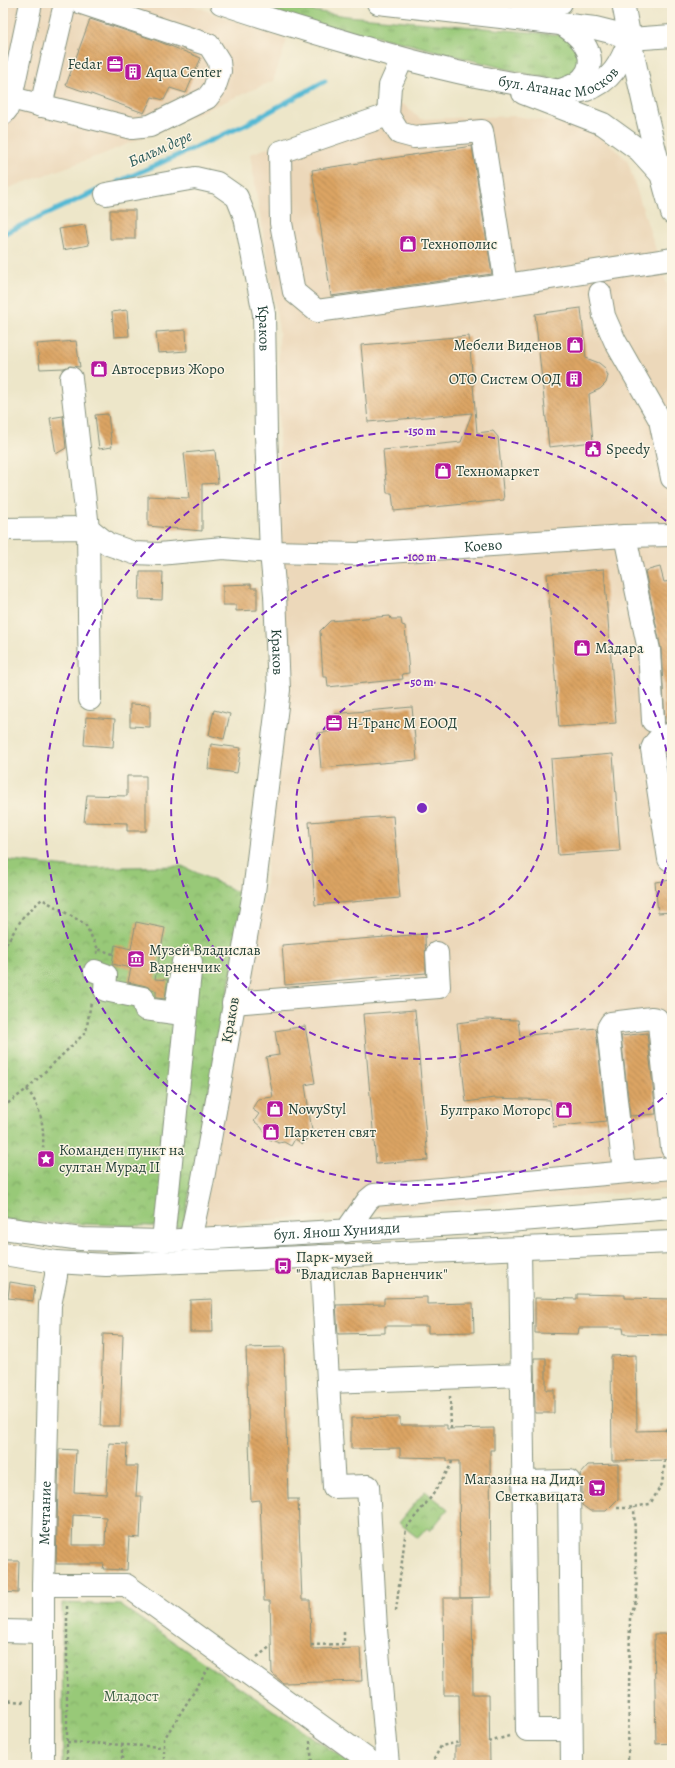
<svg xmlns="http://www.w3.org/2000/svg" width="675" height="1768" font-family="Alegreya,serif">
<defs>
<pattern id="grass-tufts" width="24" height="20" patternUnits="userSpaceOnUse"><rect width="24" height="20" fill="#98c978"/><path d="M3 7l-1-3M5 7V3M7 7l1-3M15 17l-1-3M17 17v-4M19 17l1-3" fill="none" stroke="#7ba463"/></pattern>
<pattern id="park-crowns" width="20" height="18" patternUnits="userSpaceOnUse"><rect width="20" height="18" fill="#98c978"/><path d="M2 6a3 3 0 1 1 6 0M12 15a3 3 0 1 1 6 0" fill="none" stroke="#7ba463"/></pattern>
<pattern id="building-back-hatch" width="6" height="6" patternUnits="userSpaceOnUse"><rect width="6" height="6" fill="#dca463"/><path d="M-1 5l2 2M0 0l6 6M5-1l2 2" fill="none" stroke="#b28752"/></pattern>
</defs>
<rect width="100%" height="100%" fill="#fcf5e5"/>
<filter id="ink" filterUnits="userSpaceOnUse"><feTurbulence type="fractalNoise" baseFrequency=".025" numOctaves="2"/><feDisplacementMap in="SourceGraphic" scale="8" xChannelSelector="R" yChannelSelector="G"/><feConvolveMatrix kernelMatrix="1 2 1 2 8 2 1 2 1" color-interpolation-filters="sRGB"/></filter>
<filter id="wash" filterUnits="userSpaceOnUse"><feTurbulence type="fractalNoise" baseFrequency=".012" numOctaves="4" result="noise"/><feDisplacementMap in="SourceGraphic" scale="16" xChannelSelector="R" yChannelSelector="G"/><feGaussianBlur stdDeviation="0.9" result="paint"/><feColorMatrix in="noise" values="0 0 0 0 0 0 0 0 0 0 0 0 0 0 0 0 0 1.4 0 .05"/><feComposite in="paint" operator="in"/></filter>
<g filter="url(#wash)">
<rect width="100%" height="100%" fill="#ede6c9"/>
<!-- built -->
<path fill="#ecd8ba" d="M3 3H186L287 40 273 81 106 153 3 190Z
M403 104 420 119 516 116 576 126 606 141 627 160 672 300V1189L202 1225 266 885 279 559V330L250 154 363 115 379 105Z"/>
<!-- grass -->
<path fill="url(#grass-tufts)" stroke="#5c8356" d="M242 3H276L299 9 347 16 563 35 578 47 579 68 563 81 530 75 409 44 323 25Z"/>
<!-- park -->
<path fill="url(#park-crowns)" stroke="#5c8356" d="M3 860 76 868 182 866 246 896 183 1227 19 1222 3 1219Z
M425 1491 448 1509 430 1531 427 1528 418 1538 399 1523Z
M62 1603 120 1605 353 1765H63Z"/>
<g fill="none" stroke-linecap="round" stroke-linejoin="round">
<!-- stream -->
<path stroke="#55b9d4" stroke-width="5" d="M118 182 245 125 325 81
M3 234 101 189"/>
</g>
<g id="blocks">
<!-- building -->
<path fill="url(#building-back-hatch)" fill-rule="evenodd" d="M90 19 155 40 201 58 186 93 170 88 164 100 152 97 144 113 66 85Z
M472 146 492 274 331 296 312 170Z
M110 210H135V239H110Z
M85 225 89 245 63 250 59 229Z
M581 308 586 358 599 363 605 368 608 376 606 383 600 389 589 394 593 442 549 447 535 314Z
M127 310 129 336 114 337 112 312Z
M186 330 187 351 158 353 156 332Z
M469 336 477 433 493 431 498 437 504 500 394 511 392 493H387L383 450 461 442 472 413 368 422 361 345Z
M76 341 80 367 70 366 64 368 40 369 37 344Z
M108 414 112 447 99 449 95 415Z
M63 416 66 448 56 454 50 418Z
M215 450 218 483 202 484V531L148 526V496L189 498 184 453Z
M660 567 664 582 672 581V722L665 723 661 649 645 571Z
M604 569 616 723 559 727 547 574Z
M140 572H163L162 600 139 599Z
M251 584V588H257V610L236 611V605H223V585Z
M390 616 391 619H401L402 625 405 626 409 673 402 674 403 679 328 687 327 677H323L320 631 330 621Z
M130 704 150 705V727L130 726Z
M412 707 417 760 321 768 318 733 334 731 332 714Z
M214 710 230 714 224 739 209 735Z
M86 717 115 719 113 747 84 745Z
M211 744 241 748 237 773 208 769Z
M613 754 620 851 558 855 551 759Z
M127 776H146V831H127V823L84 822 87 795 127 796Z
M393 816 400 898 315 905 309 822Z
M672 880V912L658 913 655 882Z
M136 922 165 928 155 979 168 980 165 999 156 998V991L146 986 128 982 131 968 112 964 115 945 131 949Z
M425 934 426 973 285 985 282 945Z
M415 1010 428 1160 376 1164 363 1014Z
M486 1019 518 1020 520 1036 596 1028 606 1121 553 1127 550 1100 495 1098 466 1102 457 1023Z
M305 1026 315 1083 305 1085 312 1131 303 1144 295 1139 291 1146 284 1142 279 1143 269 1139 261 1127 254 1121 259 1114 252 1109 258 1099 273 1097 266 1057 279 1055 275 1031Z
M647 1033 656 1114 630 1116 621 1036Z
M10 1282 35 1286 33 1301 8 1298Z
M577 1294 625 1295V1298L672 1299V1335L624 1334 623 1328H579L578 1334 535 1333V1298L577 1299Z
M427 1297V1304L473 1303 474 1332 428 1333V1326H385V1333L338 1334 336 1305 384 1304V1298Z
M212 1299 213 1332H190V1300Z
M103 1334 123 1335 120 1426H100Z
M284 1347 288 1499H298L302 1600H310L311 1649 360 1648 362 1681 283 1683 272 1673 270 1601H264L260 1500 251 1501 246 1348Z
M636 1355 637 1431 672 1430V1460L612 1461 611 1356Z
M534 1358H546V1390H554V1413H535Z
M400 1417V1425H447V1429L494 1428V1450H490L491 1597 460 1598 459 1461H447V1458L400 1457V1448L351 1449V1418Z
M109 1443 127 1444 126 1466H138L136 1496H142L140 1538 129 1537 127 1570 103 1569 104 1564H56L59 1449 76 1450 74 1492 106 1494ZM73 1515 106 1517 105 1545H72Z
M618 1464V1499L606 1511H590L582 1505V1481L580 1474 588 1465Z
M3 1561H19L18 1593 3 1592Z
M443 1598H472L473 1694H489L490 1765H455V1746H460L459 1695H444Z
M654 1634H672V1743L656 1744Z"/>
</g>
</g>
<g filter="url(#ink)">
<use href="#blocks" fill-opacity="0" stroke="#86927e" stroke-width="1"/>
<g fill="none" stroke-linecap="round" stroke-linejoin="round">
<defs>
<g id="minor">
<path d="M630 39 672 36"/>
<path d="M402 59 390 86 388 115 399 133 414 137 482 131 506 285 672 259"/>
<path d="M11 98 132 128 150 126 207 98 214 89 220 71 219 61 209 45 82 3"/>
<path d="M41 106 63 12"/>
<path d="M3 114 7 109 11 98 31 3"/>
<path d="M388 115 280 152 281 223 294 292 317 311 506 285"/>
<path id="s1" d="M106 194 195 178 217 183 237 197 245 217 264 314 266 435 271 552 275 595 279 690 254 892 202 1184 190 1240"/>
<path d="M600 293 604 316 615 341 660 420 672 478"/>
<path d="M71 378 88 528 90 699"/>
<path id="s2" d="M3 529 88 528 108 544 134 553 159 554 223 548 271 552 358 554 625 536 672 535"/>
<path d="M625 536 649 650 653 721"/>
<path d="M672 734C661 736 656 739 652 749L669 859 672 861"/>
<path d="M95 971 106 975 105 990 143 998 145 1009 175 1013 183 962H191L163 1241"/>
<path d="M233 1003 439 987 437 953"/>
<path d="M624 1172 608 1028 611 1023 652 1018 657 1019 659 1024 672 1148"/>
<path id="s3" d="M3 1228 81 1239 163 1241 509 1221 672 1208"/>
<path d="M346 1231 368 1200 374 1195 672 1168"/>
<path d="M520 1249 527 1730H571"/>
<path d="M3 1254 56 1262 106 1265 672 1242"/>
<path d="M321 1256 334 1487 368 1486 376 1629 388 1765"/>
<path d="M328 1382 522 1375"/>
<path d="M524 1482 569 1481 572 1765"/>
<path d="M43 1585H126L375 1765"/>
<path d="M3 1631 43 1632"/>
<path id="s4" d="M43 1765V1585L50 1305 56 1276V1262"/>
</g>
<g id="major">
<path id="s5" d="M221 3C261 17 302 29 343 41 405 60 468 77 532 86 548 88 570 95 586 90 612 82 621 62 630 39"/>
<path d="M378 3 595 28 615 33 630 39"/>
<path d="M623 3C636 73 652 144 672 213"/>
<path d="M522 13 548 9 561 3"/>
<path d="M563 89C585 83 598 65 584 44 579 36 571 30 563 25"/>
<path d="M523 93 603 124 639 150 659 172"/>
</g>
</defs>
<!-- minor casing -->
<use href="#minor" stroke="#86927e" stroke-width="24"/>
<!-- major casing -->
<use href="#major" stroke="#86927e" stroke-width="24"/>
<!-- path -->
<path stroke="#86927e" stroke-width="2.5" stroke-dasharray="3 3" stroke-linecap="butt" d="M3 949 23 917 42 899 85 924 98 949
M97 954 98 949 113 954
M27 1089C42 1109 44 1126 43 1150
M3 1107 27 1089 86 1032 91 1002
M450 1396 451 1429
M665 1431 669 1426
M617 1508H628L650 1504 662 1484 665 1460
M396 1611 406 1528 432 1496 451 1465 452 1461
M311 1645 344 1644V1632
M257 1657 271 1646
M3 1700 24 1702
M310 1741 312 1765
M67 1742 164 1747
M489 1742 509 1736
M67 1765V1604
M122 1765V1745
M164 1765V1739L209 1668
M431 1765 441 1746 460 1742
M628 1765 630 1617 637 1598 634 1507"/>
<!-- minor -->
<use href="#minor" stroke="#fff" stroke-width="22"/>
<!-- major -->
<use href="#major" stroke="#fff" stroke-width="22"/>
</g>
</g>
<!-- distance rings -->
<g fill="none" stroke="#7b2cbf" stroke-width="2" stroke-dasharray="7 5">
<circle cx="422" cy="808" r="126"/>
<path d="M672 832A251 251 0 1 1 672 784"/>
<path d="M672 1090A377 377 0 1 1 672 526"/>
</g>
<!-- icons -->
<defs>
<symbol id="office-square" viewBox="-11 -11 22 22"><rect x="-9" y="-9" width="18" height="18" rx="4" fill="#b5179e" stroke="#fcf5e5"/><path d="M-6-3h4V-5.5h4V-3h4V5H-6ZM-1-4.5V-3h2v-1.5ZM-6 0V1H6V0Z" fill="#fff"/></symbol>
<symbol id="building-square" viewBox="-11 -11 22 22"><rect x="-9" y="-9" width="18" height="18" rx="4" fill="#b5179e" stroke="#fcf5e5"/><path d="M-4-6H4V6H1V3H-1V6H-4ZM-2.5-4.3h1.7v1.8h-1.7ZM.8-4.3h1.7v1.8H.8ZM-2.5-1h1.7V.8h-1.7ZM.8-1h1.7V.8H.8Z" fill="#fff"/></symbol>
<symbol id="shop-square" viewBox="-11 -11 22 22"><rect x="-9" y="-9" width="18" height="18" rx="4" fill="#b5179e" stroke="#fcf5e5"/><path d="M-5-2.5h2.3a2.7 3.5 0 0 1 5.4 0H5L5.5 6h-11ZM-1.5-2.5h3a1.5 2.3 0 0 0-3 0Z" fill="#fff"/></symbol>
<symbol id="civic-square" viewBox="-11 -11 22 22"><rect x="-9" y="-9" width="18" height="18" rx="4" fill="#b5179e" stroke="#fcf5e5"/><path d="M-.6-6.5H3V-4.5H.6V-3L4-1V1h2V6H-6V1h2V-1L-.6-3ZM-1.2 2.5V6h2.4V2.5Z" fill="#fff"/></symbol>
<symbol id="museum-square" viewBox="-11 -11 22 22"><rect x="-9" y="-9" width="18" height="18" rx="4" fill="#b5179e" stroke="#fcf5e5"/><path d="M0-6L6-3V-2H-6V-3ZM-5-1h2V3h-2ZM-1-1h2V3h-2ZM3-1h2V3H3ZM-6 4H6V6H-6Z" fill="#fff"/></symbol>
<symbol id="sight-square" viewBox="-11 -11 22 22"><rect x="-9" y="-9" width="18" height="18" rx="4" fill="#b5179e" stroke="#fcf5e5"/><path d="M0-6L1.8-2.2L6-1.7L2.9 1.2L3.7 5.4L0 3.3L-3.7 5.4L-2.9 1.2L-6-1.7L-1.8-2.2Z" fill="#fff"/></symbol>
<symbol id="bus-square" viewBox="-11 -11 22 22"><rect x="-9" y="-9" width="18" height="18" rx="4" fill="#b5179e" stroke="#fcf5e5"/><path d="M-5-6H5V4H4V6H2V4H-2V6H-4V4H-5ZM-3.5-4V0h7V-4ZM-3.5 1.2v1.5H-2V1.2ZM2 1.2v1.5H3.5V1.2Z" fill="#fff"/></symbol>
<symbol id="supermarket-square" viewBox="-11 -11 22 22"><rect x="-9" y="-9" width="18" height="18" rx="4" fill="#b5179e" stroke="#fcf5e5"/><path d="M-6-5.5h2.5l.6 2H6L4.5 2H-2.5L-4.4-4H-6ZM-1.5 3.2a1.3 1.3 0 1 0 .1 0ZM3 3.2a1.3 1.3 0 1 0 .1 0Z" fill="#fff"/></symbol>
</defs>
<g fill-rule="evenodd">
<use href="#office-square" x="105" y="54" width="20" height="20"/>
<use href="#building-square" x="123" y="62" width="20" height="20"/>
<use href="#shop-square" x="398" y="234" width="20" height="20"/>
<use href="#shop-square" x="565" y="335" width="20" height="20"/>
<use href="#shop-square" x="89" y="359" width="20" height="20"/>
<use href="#building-square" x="564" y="369" width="20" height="20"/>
<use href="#civic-square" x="583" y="439" width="20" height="20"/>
<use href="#shop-square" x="433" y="461" width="20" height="20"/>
<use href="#shop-square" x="572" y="638" width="20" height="20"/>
<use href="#office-square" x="324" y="713" width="20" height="20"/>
<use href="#museum-square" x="126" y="949" width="20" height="20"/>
<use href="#shop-square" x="265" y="1099" width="20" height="20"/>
<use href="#shop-square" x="554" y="1100" width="20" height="20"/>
<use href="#shop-square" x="261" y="1122" width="20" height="20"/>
<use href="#sight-square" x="36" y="1149" width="20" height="20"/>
<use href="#bus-square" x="273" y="1256" width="20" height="20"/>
<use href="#supermarket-square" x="587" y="1478" width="20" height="20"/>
</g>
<g text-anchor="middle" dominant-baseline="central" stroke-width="3" stroke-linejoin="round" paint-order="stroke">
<!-- poi labels -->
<g font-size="15" fill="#1f3d34" stroke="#fcf5e5" text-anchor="start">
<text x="102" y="64" text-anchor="end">Fedar</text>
<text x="146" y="72">Aqua Center</text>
<text x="421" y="244">Технополис</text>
<text x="562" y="345" text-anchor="end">Мебели Виденов</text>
<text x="112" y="369">Автосервиз Жоро</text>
<text x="561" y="379" text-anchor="end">ОТО Систем ООД</text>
<text x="606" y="449">Speedy</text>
<text x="456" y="471">Техномаркет</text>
<text x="595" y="648">Мадара</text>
<text x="347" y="723">Н-Транс М ЕООД</text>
<text x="149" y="950">Музей Владислав<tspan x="149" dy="17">Варненчик</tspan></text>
<text x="288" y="1109">NowyStyl</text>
<text x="551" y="1110" text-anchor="end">Бултрако Моторс</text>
<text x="284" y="1132">Паркетен свят</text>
<text x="59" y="1150">Команден пункт на<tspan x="59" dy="17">султан Мурад II</tspan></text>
<text x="296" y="1257">Парк-музей<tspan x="296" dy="17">"Владислав Варненчик"</tspan></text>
<text x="584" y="1479" text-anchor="end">Магазина на Диди<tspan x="584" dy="17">Светкавицата</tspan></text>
</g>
<!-- street labels -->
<g font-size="15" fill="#1f3d34" stroke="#fcf5e5">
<text stroke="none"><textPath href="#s5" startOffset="351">бул. Атанас Москов</textPath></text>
<text stroke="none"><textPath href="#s1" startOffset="272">Краков</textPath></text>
<text stroke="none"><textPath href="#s2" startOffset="488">Коево</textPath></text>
<text stroke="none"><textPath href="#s1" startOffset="596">Краков</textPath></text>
<text transform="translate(230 1020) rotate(-80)">Краков</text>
<text stroke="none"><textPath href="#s3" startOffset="335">бул. Янош Хунияди</textPath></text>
<text stroke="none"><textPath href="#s4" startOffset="252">Мечтание</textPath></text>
</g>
<!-- park labels -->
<g font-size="15" fill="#3d6045" stroke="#fcf5e5">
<text x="131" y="1696">Младост</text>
</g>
<!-- water labels -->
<g font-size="16" font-style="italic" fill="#2c5c5c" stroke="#fcf5e5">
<text transform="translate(160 149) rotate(-24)">Балъм дере</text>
</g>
</g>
<circle cx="422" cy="808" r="6" fill="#7b2cbf" stroke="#fcf5e5" stroke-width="2"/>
<g font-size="12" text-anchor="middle" font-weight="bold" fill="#7b2cbf" stroke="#fcf5e5" stroke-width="3" stroke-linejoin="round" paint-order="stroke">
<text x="422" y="435">150 m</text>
<text x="422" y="561">100 m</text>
<text x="422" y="686">50 m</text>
</g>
<!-- margin -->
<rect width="675" height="1768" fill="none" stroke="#fcf5e5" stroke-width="16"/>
</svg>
